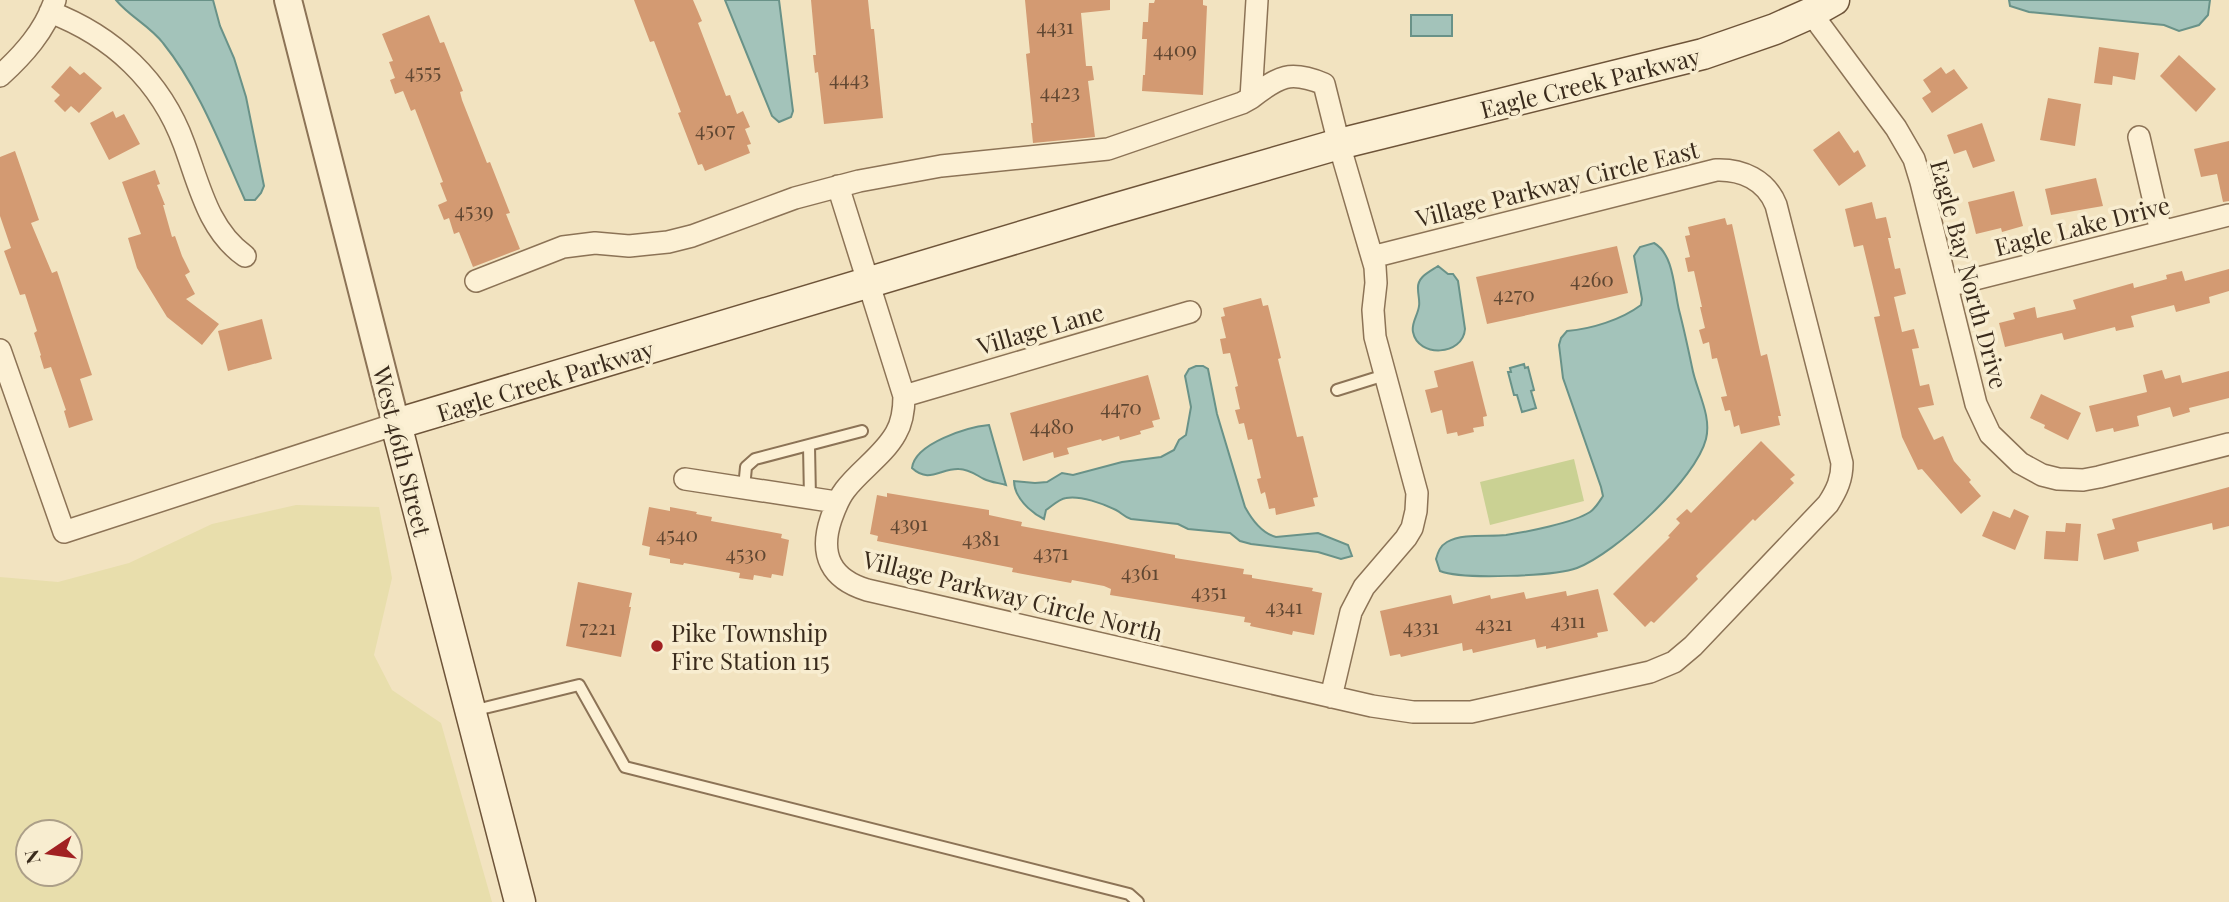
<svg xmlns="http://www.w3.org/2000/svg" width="2229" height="902" font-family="'Playfair Display',serif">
<rect width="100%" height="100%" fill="#f2e3c0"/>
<!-- farmland -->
<path fill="#e8deac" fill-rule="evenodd" d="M296 505 379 507 392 578 374 655 392 690 441 723 492 902H0V577L58 582 129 563 212 524ZM28 832H70V874H28Z"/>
<!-- green -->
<path fill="#cad193" d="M1574 459 1584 501 1490 525 1480 482Z"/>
<!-- water -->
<path fill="#a3c3ba" stroke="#699288" stroke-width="2" d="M116 0H213L220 26 234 58 246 97 264 186 261 193 255 200H245C221 147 200 89 163 43 150 26 129 16 116 0Z
M725 0H779L793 111 791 117 779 122 772 116Z
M2009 0H2210L2208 15 2199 25 2179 31 2164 25 2029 12 2010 6Z
M1411 15H1452V36H1411Z
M1654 243C1674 254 1674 290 1679 310 1684 329 1688 348 1692 367 1696 390 1712 415 1706 439 1696 479 1616 553 1577 568 1555 576 1462 580 1440 571L1436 559C1438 552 1440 546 1447 542 1463 533 1489 537 1506 535 1526 532 1573 523 1590 512 1596 508 1599 502 1603 496L1601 487 1563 378 1559 345 1561 338 1567 331C1591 329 1621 320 1641 305L1642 299 1634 256 1640 247Z
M1438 266 1448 274H1453L1458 281 1465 329C1463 356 1418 358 1413 332 1411 323 1418 315 1419 306 1420 301 1418 295 1418 289 1417 277 1429 272 1438 266Z
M1524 364 1525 368 1528 367 1534 390 1531 391 1536 408 1522 412 1517 395H1514L1508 372H1511L1510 368Z
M1196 366H1203L1208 369 1217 414 1245 507C1252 520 1261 533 1276 537L1318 533 1348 545 1352 556 1341 559 1318 552 1251 544 1240 541 1230 533 1188 529 1178 524 1131 519C1124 517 1122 513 1116 510 1104 504 1080 495 1066 498 1059 499 1052 506 1046 510L1044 519C1030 512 1014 497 1014 481L1035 483 1047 482 1062 473 1073 475 1122 462 1161 457 1174 450 1179 440 1186 435 1191 407 1185 376 1189 369Z
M989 425 1006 485C999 483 990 482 984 479 976 475 969 469 959 469 941 468 929 484 912 468 915 443 968 427 989 425Z"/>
<!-- building -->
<path fill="#d39a72" d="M634 0H693L702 21 698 23 726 96 730 95 737 114 743 111 750 127 745 129 751 144 747 145 750 153 705 171 702 164 698 165 678 113 681 112 654 41 650 42Z
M811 0H868L871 29H874L883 118 824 124 818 72 815 73 813 55H816Z
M1025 0H1110V10L1081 13 1086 66H1092L1094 80 1088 81 1095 137 1033 143 1031 123H1033L1026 54 1030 53Z
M1155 0H1203V5L1207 6 1203 95 1142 91 1143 75H1145L1147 39H1142L1143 22H1148L1149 3H1154Z
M429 15 440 43 444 42 463 91 460 92 462 100 487 163 490 162 510 213 506 214 520 249 473 267 459 232 454 234 449 218 444 220 438 205 447 201 440 183 443 182 415 109 411 111 403 91 395 94 390 80 395 78 389 62 393 61 382 34Z
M2099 47 2139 53 2135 80 2113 76 2112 85 2094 83Z
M2179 55 2216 89 2196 112 2160 76Z
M70 66 80 75 84 72 102 88 79 113 71 106 65 112 54 101 60 95 51 87Z
M1941 67 1946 74 1954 69 1968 88 1932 113 1922 98 1931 92 1923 80Z
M2048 98 2081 104 2075 146 2040 140Z
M113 111 116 118 124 114 140 144 109 160 90 123Z
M1982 123 1995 161 1973 168 1966 150 1954 154 1947 135Z
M1839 131 1854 153 1858 150 1866 166 1839 186 1813 150Z
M2229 141V201L2223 202 2217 174 2201 177 2194 149Z
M15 151 39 220 31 223 52 273 57 271 92 375 80 379 93 420 69 428 64 411 66 410 51 367 44 369 40 356 41 355 34 333 37 331 25 294 20 295 4 251 11 248 0 216V157Z
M155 170 160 184 157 185 165 205H163L172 237 175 236 182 256 190 272 185 275 195 294 186 299 219 324 202 345 167 317 137 268 128 238 141 234 122 182Z
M2096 178 2103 206 2051 215 2045 189Z
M2014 191 2023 226 2002 232 2001 228 1976 234 1968 202Z
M1872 202 1876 219 1886 217 1891 238H1888L1895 269 1900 268 1906 294 1894 297 1902 332 1914 329 1919 348 1912 349 1920 386 1929 384 1934 405 1918 408 1934 440 1943 436 1954 461 1971 480 1969 482 1981 496 1961 514 1922 469 1918 470 1902 437 1874 317 1880 316 1863 245 1854 247 1845 209Z
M1725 218 1727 225 1732 224 1761 356 1767 354 1781 416H1778L1780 425 1741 434 1739 425 1734 427 1730 410 1725 411 1721 397 1727 396 1717 358 1712 359 1709 342 1703 344 1699 330 1705 328 1700 307H1702L1694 271 1688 272 1685 258 1690 257 1685 236 1690 235 1688 227Z
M1617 246 1628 293 1487 324 1476 277Z
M2229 269V291L2209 297 2210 303 2176 312 2174 305 2131 316 2134 327 2116 331 2115 327 2064 340 2062 333 2005 347 1999 323 2015 319 2013 313 2035 307 2037 318 2076 309 2073 300 2133 283 2134 288 2167 279 2166 275 2182 271 2185 281Z
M1261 298 1263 306 1268 305 1281 358 1278 359 1297 437 1303 436 1318 497 1313 498 1315 506 1276 515 1275 508 1269 509 1265 492 1261 494 1257 479 1261 478 1252 439 1248 440 1244 423 1239 424 1235 410 1240 409 1235 387 1238 386 1230 353 1223 354 1220 339 1226 338 1221 317 1225 316 1223 308Z
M262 319 272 359 228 371 218 331Z
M1473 361 1487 416 1483 417 1484 426 1473 428 1474 432 1458 436 1457 432 1447 434 1442 410 1431 413 1425 390 1438 387 1434 371Z
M2162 370 2165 379 2180 375 2182 383 2229 371V398L2189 408 2190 412 2173 417 2170 407 2137 416 2139 426 2114 432 2113 428 2096 432 2089 406 2147 392 2143 375Z
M1148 375 1160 419 1152 421 1154 427 1140 431 1141 434 1120 440 1119 436 1102 441 1101 439 1067 448 1069 454 1054 458 1053 452 1023 461 1010 413Z
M2041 394 2081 413 2068 440 2044 428 2045 425 2030 418Z
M1761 441 1795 475 1790 479 1794 483 1755 521 1753 519 1696 576 1698 579 1654 623 1651 621 1645 627 1613 594 1670 537 1668 536 1680 523 1676 519 1687 509 1691 513Z
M2229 487V526L2213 530 2212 523 2137 542 2139 551 2104 560 2097 534 2115 529 2112 519Z
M887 493 989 510V515L1022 522 1021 526 1175 555V558L1244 569 1243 574 1252 575V578L1313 588 1312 591 1322 593 1314 635 1293 631 1292 635 1250 626 1251 623 1244 622 1245 617 1110 595 1111 589 1104 586 1072 580 1071 583 1012 572 1013 568 877 541 878 536 870 534 877 495 887 497Z
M649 507 670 511V507L697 512 696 514 712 517 711 521 782 534 781 538 789 540 783 576 772 574 771 578 754 575 753 580 739 578 740 573 684 563 683 565 670 563V559L649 555 650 547 642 545Z
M2014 509 2029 516 2015 550 1982 536 1993 511 2010 518Z
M2066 523 2081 524 2078 561 2044 559 2046 531 2065 532Z
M578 582 632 593 629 607H631L621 657 566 646Z
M1598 589 1608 631 1597 633 1598 637 1546 649V646L1537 648 1535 639 1473 653 1472 649 1463 651 1462 643 1401 657 1400 654 1390 656 1380 611 1451 595 1453 604 1490 595 1491 599 1524 592 1526 599 1566 591 1567 596Z"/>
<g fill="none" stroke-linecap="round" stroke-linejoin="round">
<defs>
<path id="service" d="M1337 390 1385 375
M809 446 810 498
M744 488 746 467 755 459 862 431
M472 711 579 685 625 767 1129 894 1138 902"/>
<path id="minor" d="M50 12C113 36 161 81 184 144 199 184 208 230 245 256
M1811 13 1896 128 1914 159 1921 182 1976 404 1990 434 2020 463 2042 475 2058 479 2083 480 2099 477 2229 444
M0 76C23 55 45 31 55 0
M1251 98C1279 76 1290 70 1324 84L1339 144 1375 267 1376 283 1373 310 1375 337 1417 493 1416 511 1412 528 1406 538 1364 587 1351 612 1331 697
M2139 137 2161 232
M838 186 904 396C904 408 903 421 896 433 884 455 860 470 845 490 838 499 835 508 831 519 819 555 831 579 867 590L1372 706 1413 712H1471L1650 672 1674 662 1693 646 1828 504C1837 490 1842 479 1842 463L1776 205C1766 180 1742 169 1716 170L1372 257
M476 281 563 247 595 243 629 246 668 242 692 236 795 198 859 181 941 166 1108 149 1242 103 1251 98 1257 0
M1947 286 2229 215
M0 350 64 532 396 424
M904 396 1190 312
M685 479 836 502"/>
<path id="tertiary" d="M288 0 396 424"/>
<path id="secondary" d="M520 902 396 424 1107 211 1339 144 1703 54 1775 29 1811 13 1834 0"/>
</defs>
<!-- service casing -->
<use href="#service" stroke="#8c7356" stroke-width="14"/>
<!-- minor casing -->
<use href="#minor" stroke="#8c7356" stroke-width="24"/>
<!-- tertiary casing -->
<use href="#tertiary" stroke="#8c7356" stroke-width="30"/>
<!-- secondary casing -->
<use href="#secondary" stroke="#6e5439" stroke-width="33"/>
<!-- service -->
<use href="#service" stroke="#fcf0d4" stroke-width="10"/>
<!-- minor -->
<use href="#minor" stroke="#fcf0d4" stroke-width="21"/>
<!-- tertiary -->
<use href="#tertiary" stroke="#fcf0d4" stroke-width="26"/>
<!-- secondary -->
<use href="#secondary" stroke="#fcf0d4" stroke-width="30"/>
</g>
<!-- markers -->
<circle fill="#a12122" stroke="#f8edd0" stroke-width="2.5" cx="657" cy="646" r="7"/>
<g text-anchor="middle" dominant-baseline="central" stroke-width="7" stroke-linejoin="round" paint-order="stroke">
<!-- number labels -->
<g font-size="21" fill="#604732">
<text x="1055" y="25">4431</text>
<text x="1175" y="48">4409</text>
<text x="423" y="70">4555</text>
<text x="849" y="77">4443</text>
<text x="1060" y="90">4423</text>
<text x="715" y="128">4507</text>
<text x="474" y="209">4539</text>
<text x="1592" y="278">4260</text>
<text x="1514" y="293">4270</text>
<text x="1121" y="406">4470</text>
<text x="1052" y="425">4480</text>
<text x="909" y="522">4391</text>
<text x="677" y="533">4540</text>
<text x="981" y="537">4381</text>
<text x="1051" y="551">4371</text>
<text x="746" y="552">4530</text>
<text x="1140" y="571">4361</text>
<text x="1209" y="590">4351</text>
<text x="1284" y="605">4341</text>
<text x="1568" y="619">4311</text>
<text x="1494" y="622">4321</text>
<text x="1421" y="625">4331</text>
<text x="598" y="626">7221</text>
</g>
<!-- street labels -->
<g font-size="24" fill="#3a2b1c" stroke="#f8edd0">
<text transform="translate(1590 82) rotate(-14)">Eagle Creek Parkway</text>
<text transform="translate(1557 183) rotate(-14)">Village Parkway Circle East</text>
<text transform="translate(2082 225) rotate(-14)">Eagle Lake Drive</text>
<text transform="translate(1970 274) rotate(75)">Eagle Bay North Drive</text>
<text transform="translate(1040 328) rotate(-16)">Village Lane</text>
<text transform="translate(545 380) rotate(-17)">Eagle Creek Parkway</text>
<text transform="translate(403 451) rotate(76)">West 46th Street</text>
<text transform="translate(1013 595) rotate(14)">Village Parkway Circle North</text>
</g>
<!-- poi labels -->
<g font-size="24" fill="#3a2b1c" stroke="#f8edd0" text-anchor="start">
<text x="671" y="632">Pike Township<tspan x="671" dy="28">Fire Station 115</tspan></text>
</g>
</g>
<!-- north arrow -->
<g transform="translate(49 853) rotate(257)"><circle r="33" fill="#f8edd0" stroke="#ac9f88" stroke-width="2"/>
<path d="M0-5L12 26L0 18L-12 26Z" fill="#a12122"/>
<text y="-10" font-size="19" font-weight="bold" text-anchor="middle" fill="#3a2b1c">N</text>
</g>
</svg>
